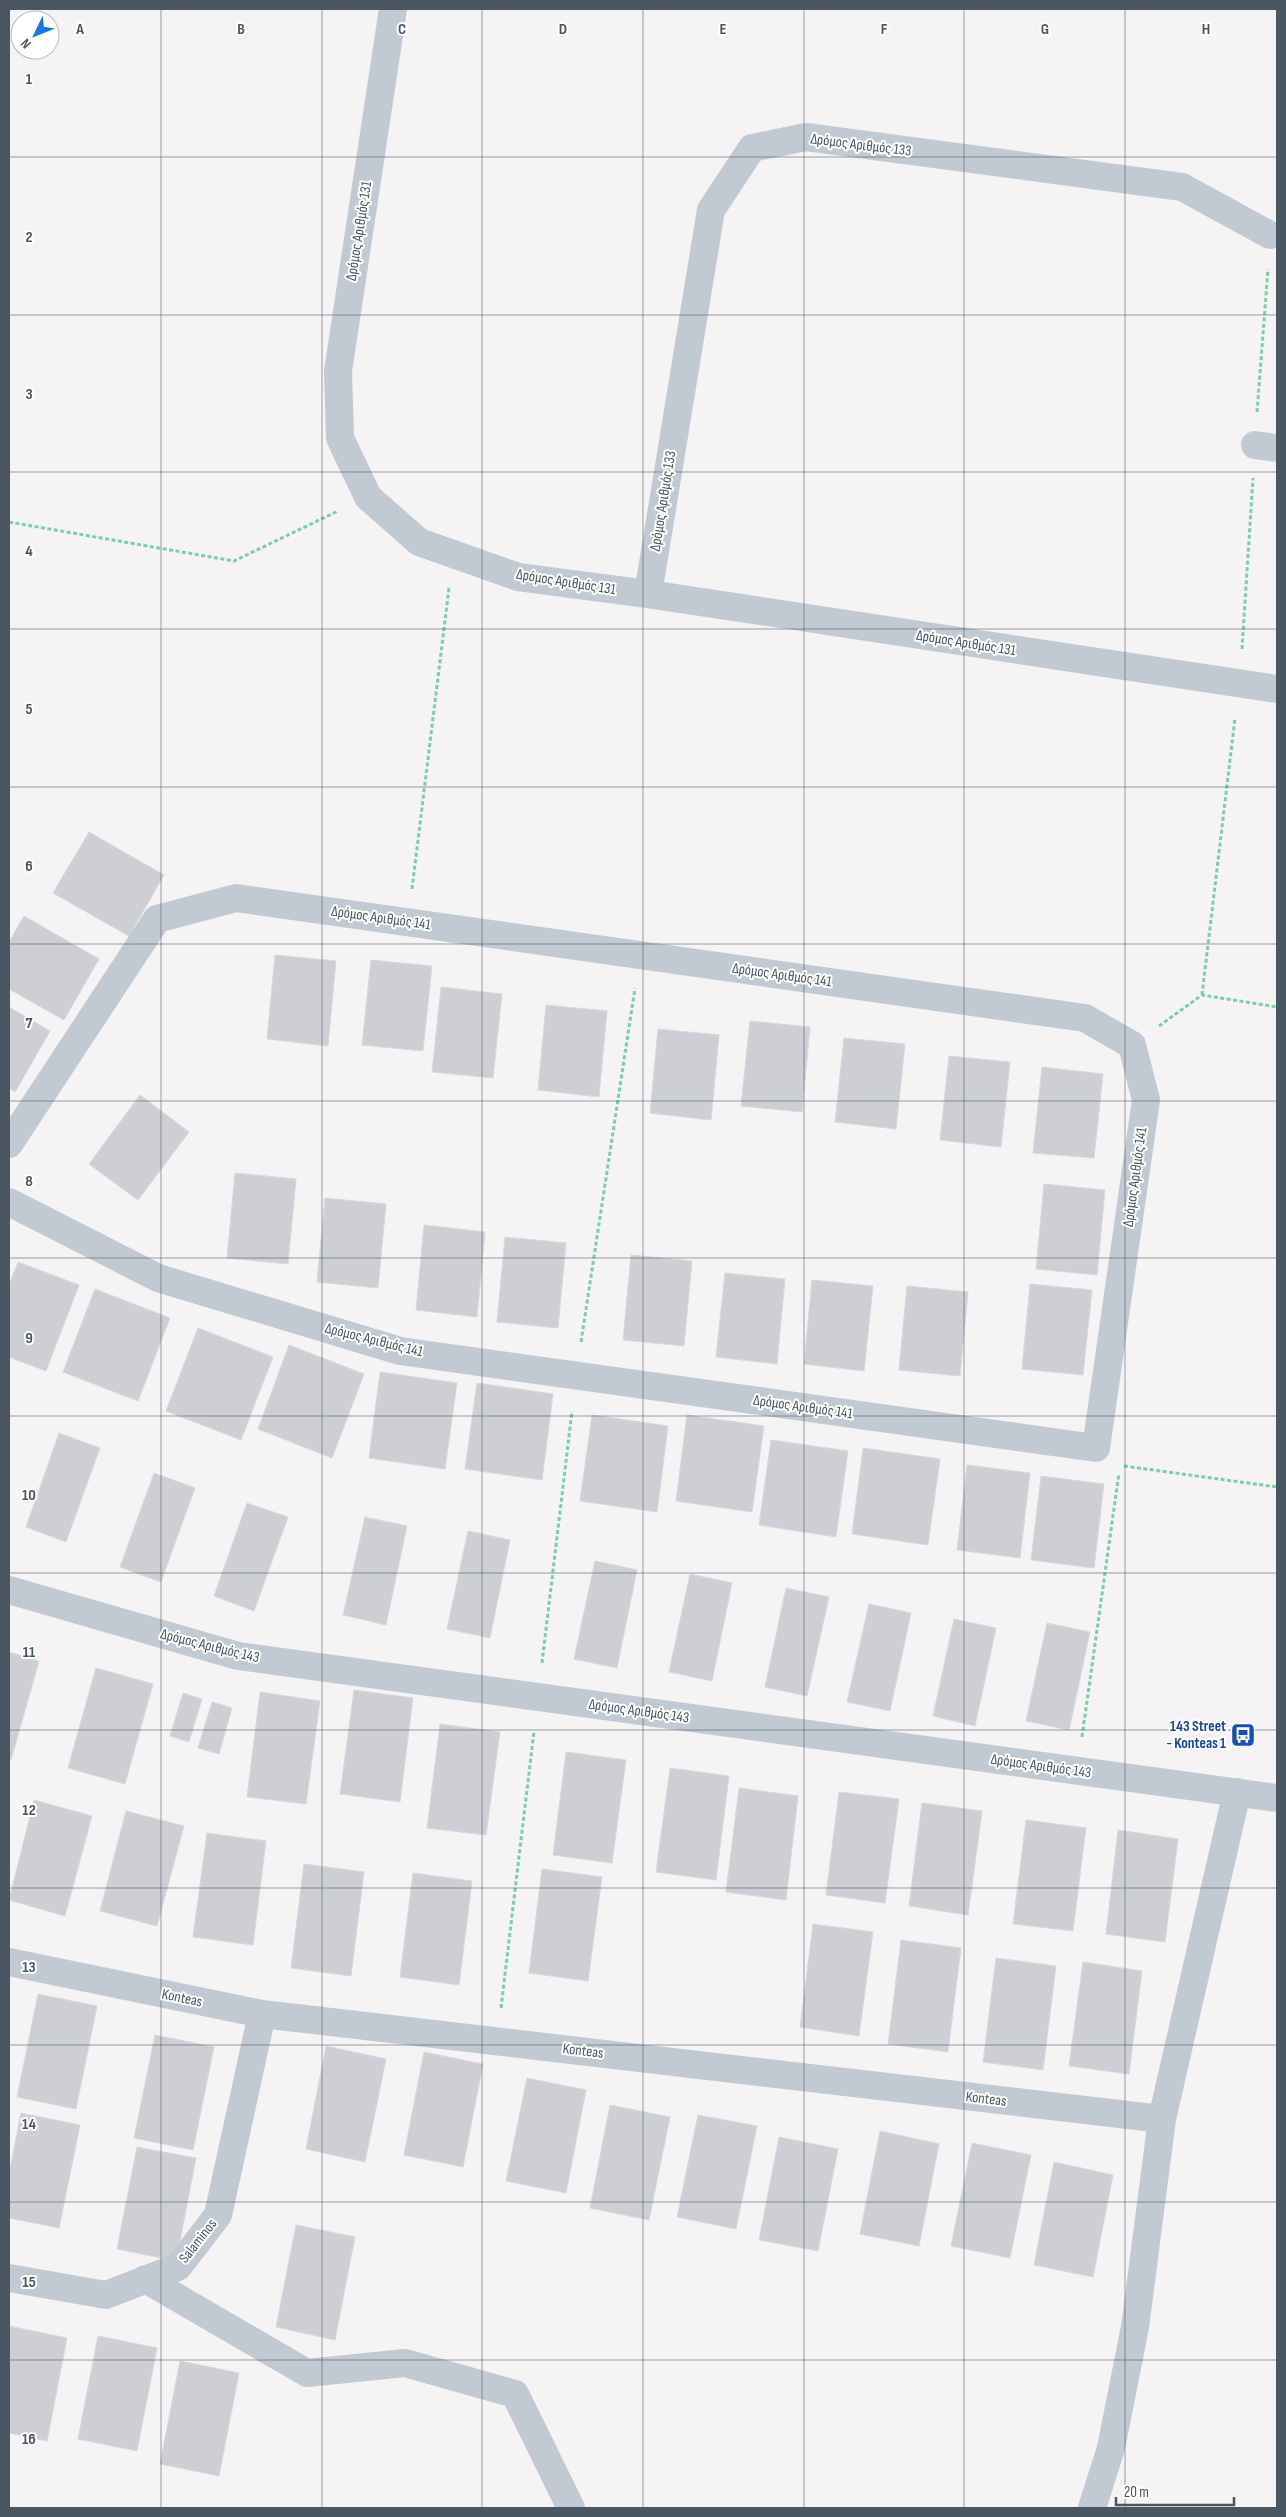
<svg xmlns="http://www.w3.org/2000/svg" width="1286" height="2517" font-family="'Sofia Sans Condensed',sans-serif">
<rect width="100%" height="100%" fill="#f5f3f3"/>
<!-- building -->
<path fill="#cdcfd5" stroke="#d7d9de" d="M89 832 164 875 129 936 53 893Z
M24 916 99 959 64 1020 9 989V942Z
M275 955 336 961 328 1046 267 1039Z
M371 960 432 966 423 1051 362 1045Z
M441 987 502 994 493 1078 432 1072Z
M546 1005 607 1011 599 1097 538 1090Z
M9 1007 50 1031 15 1092 9 1088Z
M750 1021 810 1027 802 1112 741 1106Z
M658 1029 719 1035 711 1120 650 1113Z
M844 1038 905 1044 896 1129 835 1122Z
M949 1056 1010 1062 1001 1147 940 1140Z
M1042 1067 1103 1074 1094 1158 1033 1153Z
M140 1095 189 1132 138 1200 89 1164Z
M235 1173 296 1179 288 1264 227 1258Z
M1044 1184 1105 1190 1097 1275 1036 1269Z
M325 1198 386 1204 378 1288 317 1282Z
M424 1225 485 1232 477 1317 416 1310Z
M505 1237 566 1243 558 1328 497 1322Z
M631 1255 692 1261 684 1346 623 1340Z
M18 1262 79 1285 46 1371 9 1357V1285Z
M725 1273 785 1279 777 1364 716 1357Z
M812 1280 873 1286 864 1371 804 1364Z
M1030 1284 1092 1290 1083 1375 1022 1369Z
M907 1286 968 1292 960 1376 899 1370Z
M95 1289 170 1318 138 1401 63 1372Z
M198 1328 273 1357 241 1440 166 1411Z
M289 1345 364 1374 332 1458 258 1429Z
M380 1372 457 1383 445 1469 369 1458Z
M477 1383 553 1394 542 1480 465 1469Z
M592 1415 668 1426 657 1512 580 1501Z
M687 1415 764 1426 752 1512 676 1501Z
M59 1433 100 1448 66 1542 26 1527Z
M771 1440 848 1451 836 1537 759 1525Z
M863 1448 940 1459 928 1545 852 1534Z
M967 1465 1030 1473 1020 1558 957 1550Z
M154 1473 195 1488 161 1582 120 1567Z
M1041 1476 1104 1484 1094 1568 1031 1560Z
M247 1503 288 1517 254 1611 214 1596Z
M365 1517 407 1526 386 1625 343 1615Z
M468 1531 510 1540 490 1638 447 1629Z
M595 1561 637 1570 617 1668 574 1659Z
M690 1574 732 1583 712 1681 669 1672Z
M786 1588 829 1597 807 1696 765 1687Z
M869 1604 911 1613 890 1711 847 1702Z
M954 1619 996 1628 975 1726 933 1716Z
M1047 1623 1090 1632 1069 1730 1026 1721Z
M9 1652 39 1661 11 1760 9 1759Z
M96 1668 153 1684 125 1784 68 1768Z
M354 1690 413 1698 400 1802 340 1794Z
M260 1692 320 1701 306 1804 247 1797Z
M183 1693 202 1699 189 1742 170 1736Z
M212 1702 232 1708 219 1754 198 1748Z
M440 1724 500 1732 486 1835 427 1828Z
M566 1752 626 1760 612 1863 553 1855Z
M670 1768 729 1776 716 1880 656 1872Z
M739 1788 798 1796 786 1900 726 1892Z
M839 1792 899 1799 885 1903 826 1895Z
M34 1800 92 1816 65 1916 9 1900Z
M922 1803 982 1811 968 1915 909 1906Z
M126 1811 184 1826 157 1926 100 1911Z
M1026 1820 1086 1828 1073 1931 1013 1924Z
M1118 1830 1178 1839 1165 1942 1106 1934Z
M207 1833 266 1841 253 1945 193 1937Z
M304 1864 364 1872 351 1976 291 1968Z
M542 1869 602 1877 588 1981 529 1973Z
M413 1873 472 1881 459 1985 400 1977Z
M813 1924 873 1932 859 2036 800 2027Z
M901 1940 961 1948 948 2052 888 2044Z
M996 1958 1056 1966 1043 2070 983 2062Z
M1083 1962 1142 1971 1129 2074 1069 2066Z
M38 1994 97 2006 76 2109 17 2097Z
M155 2035 214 2047 193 2150 134 2138Z
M326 2046 386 2059 365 2162 306 2149Z
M424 2052 483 2064 463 2167 404 2155Z
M527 2078 586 2090 566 2193 506 2181Z
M610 2105 670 2117 649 2220 590 2208Z
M21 2113 80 2125 59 2228 9 2218V2174Z
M698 2115 757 2126 736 2229 677 2217Z
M880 2131 939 2144 919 2246 860 2234Z
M779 2137 838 2149 818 2251 759 2240Z
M972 2143 1031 2155 1010 2258 951 2246Z
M137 2147 196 2158 176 2261 117 2249Z
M1054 2162 1113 2175 1093 2277 1034 2265Z
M296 2225 355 2237 335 2340 276 2327Z
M9 2326 67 2338 47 2441 9 2433Z
M98 2336 157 2348 137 2451 78 2439Z
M180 2361 239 2373 219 2476 160 2464Z"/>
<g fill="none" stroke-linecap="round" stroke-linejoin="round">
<!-- path -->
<path stroke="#7ad0a6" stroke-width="3" stroke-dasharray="4 2.5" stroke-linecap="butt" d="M1257 412 1268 269
M9 522 234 561 338 511
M1242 649 1253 478
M412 889 449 588
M1202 995 1235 718
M1159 1026 1202 995 1277 1007
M581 1342 635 988
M1124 1466 1277 1487
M542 1663 572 1411
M1082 1737 1119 1473
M501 2008 534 1731"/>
<!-- minor -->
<path stroke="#c1cad2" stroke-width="28" d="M393 9 338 371 340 438 368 497 419 542 518 577 648 594 1277 689
M1255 445 1277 448
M648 594 711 210 752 148 806 137 1182 187 1270 235
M9 1144 157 919 236 898 1085 1018 1132 1045 1146 1100 1096 1448 400 1351 158 1278 9 1202
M9 1590 238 1656 1277 1798
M9 1962 262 2014 1162 2119
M9 2278 106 2295 178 2267 218 2215 262 2014
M145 2279 307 2373 405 2363 515 2394 571 2508
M1092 2508 1111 2448 1135 2327 1162 2119 1237 1792"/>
</g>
<!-- grid -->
<path fill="none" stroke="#4a5661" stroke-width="1" stroke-opacity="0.55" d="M161 9V2508M322 9V2508M482 9V2508M643 9V2508M804 9V2508M964 9V2508M1125 9V2508M9 157H1277M9 315H1277M9 472H1277M9 629H1277M9 787H1277M9 944H1277M9 1101H1277M9 1258H1277M9 1416H1277M9 1573H1277M9 1730H1277M9 1888H1277M9 2045H1277M9 2202H1277M9 2360H1277"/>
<!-- icons -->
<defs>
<symbol id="bus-square" viewBox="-11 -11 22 22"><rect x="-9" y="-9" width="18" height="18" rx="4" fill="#1a4fb4" stroke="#fff"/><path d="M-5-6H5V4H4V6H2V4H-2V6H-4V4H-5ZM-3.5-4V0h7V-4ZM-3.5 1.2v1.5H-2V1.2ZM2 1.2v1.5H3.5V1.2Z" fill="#fff"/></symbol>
</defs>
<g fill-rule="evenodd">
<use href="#bus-square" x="1229" y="1721" width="28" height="28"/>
</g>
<g text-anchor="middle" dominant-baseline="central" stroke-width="4" stroke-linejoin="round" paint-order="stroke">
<!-- street labels -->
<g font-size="15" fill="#4a5661" stroke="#fff">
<text transform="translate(861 145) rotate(7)">Δρόμος Αριθμός 133</text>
<text transform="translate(359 231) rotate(-81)">Δρόμος Αριθμός 131</text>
<text transform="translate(663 501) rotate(-81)">Δρόμος Αριθμός 133</text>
<text transform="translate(566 582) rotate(9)">Δρόμος Αριθμός 131</text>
<text transform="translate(966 643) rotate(9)">Δρόμος Αριθμός 131</text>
<text transform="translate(381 918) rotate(8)">Δρόμος Αριθμός 141</text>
<text transform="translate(782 975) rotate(8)">Δρόμος Αριθμός 141</text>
<text transform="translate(1135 1177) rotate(-82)">Δρόμος Αριθμός 141</text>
<text transform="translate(374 1340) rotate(14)">Δρόμος Αριθμός 141</text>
<text transform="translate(803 1407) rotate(8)">Δρόμος Αριθμός 141</text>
<text transform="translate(210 1646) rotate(14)">Δρόμος Αριθμός 143</text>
<text transform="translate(639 1711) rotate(8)">Δρόμος Αριθμός 143</text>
<text transform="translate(1041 1766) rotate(8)">Δρόμος Αριθμός 143</text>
<text transform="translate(182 1998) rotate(12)">Konteas</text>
<text transform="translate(583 2051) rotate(7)">Konteas</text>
<text transform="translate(986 2099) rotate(7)">Konteas</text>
<text transform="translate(198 2241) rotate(-52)">Salaminos</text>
</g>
<!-- transit labels -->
<g font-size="15" font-weight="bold" fill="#164399" stroke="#fff" text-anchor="end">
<text x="1226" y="1726">143 Street<tspan x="1226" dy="17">- Konteas 1</tspan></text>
</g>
</g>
<g font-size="16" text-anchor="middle" font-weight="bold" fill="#4a5661" stroke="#fff" stroke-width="4" stroke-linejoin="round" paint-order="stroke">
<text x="80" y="34">A</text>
<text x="241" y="34">B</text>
<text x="402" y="34">C</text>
<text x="563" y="34">D</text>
<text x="723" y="34">E</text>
<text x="884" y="34">F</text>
<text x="1045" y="34">G</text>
<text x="1206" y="34">H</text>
<text x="29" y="84">1</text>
<text x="29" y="242">2</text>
<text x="29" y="399">3</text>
<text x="29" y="556">4</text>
<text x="29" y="714">5</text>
<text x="29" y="871">6</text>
<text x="29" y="1028">7</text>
<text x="29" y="1186">8</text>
<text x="29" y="1343">9</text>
<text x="29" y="1500">10</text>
<text x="29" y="1657">11</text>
<text x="29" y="1815">12</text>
<text x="29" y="1972">13</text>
<text x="29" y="2129">14</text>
<text x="29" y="2287">15</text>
<text x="29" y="2444">16</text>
</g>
<!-- border -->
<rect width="1286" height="2517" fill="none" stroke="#4a5661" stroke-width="20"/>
<!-- north arrow -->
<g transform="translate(35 35) rotate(227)"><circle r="24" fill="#ffffff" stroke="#b7bbc0"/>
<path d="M0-4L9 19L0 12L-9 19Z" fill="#1a73e8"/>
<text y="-8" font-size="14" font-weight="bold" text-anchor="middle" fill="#4a5661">N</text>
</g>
<!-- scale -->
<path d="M1116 2497v8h118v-8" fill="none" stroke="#4a5661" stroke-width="2.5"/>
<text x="1124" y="2497" font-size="15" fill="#4a5661" stroke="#ffffff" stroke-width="4" paint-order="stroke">20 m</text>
</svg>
